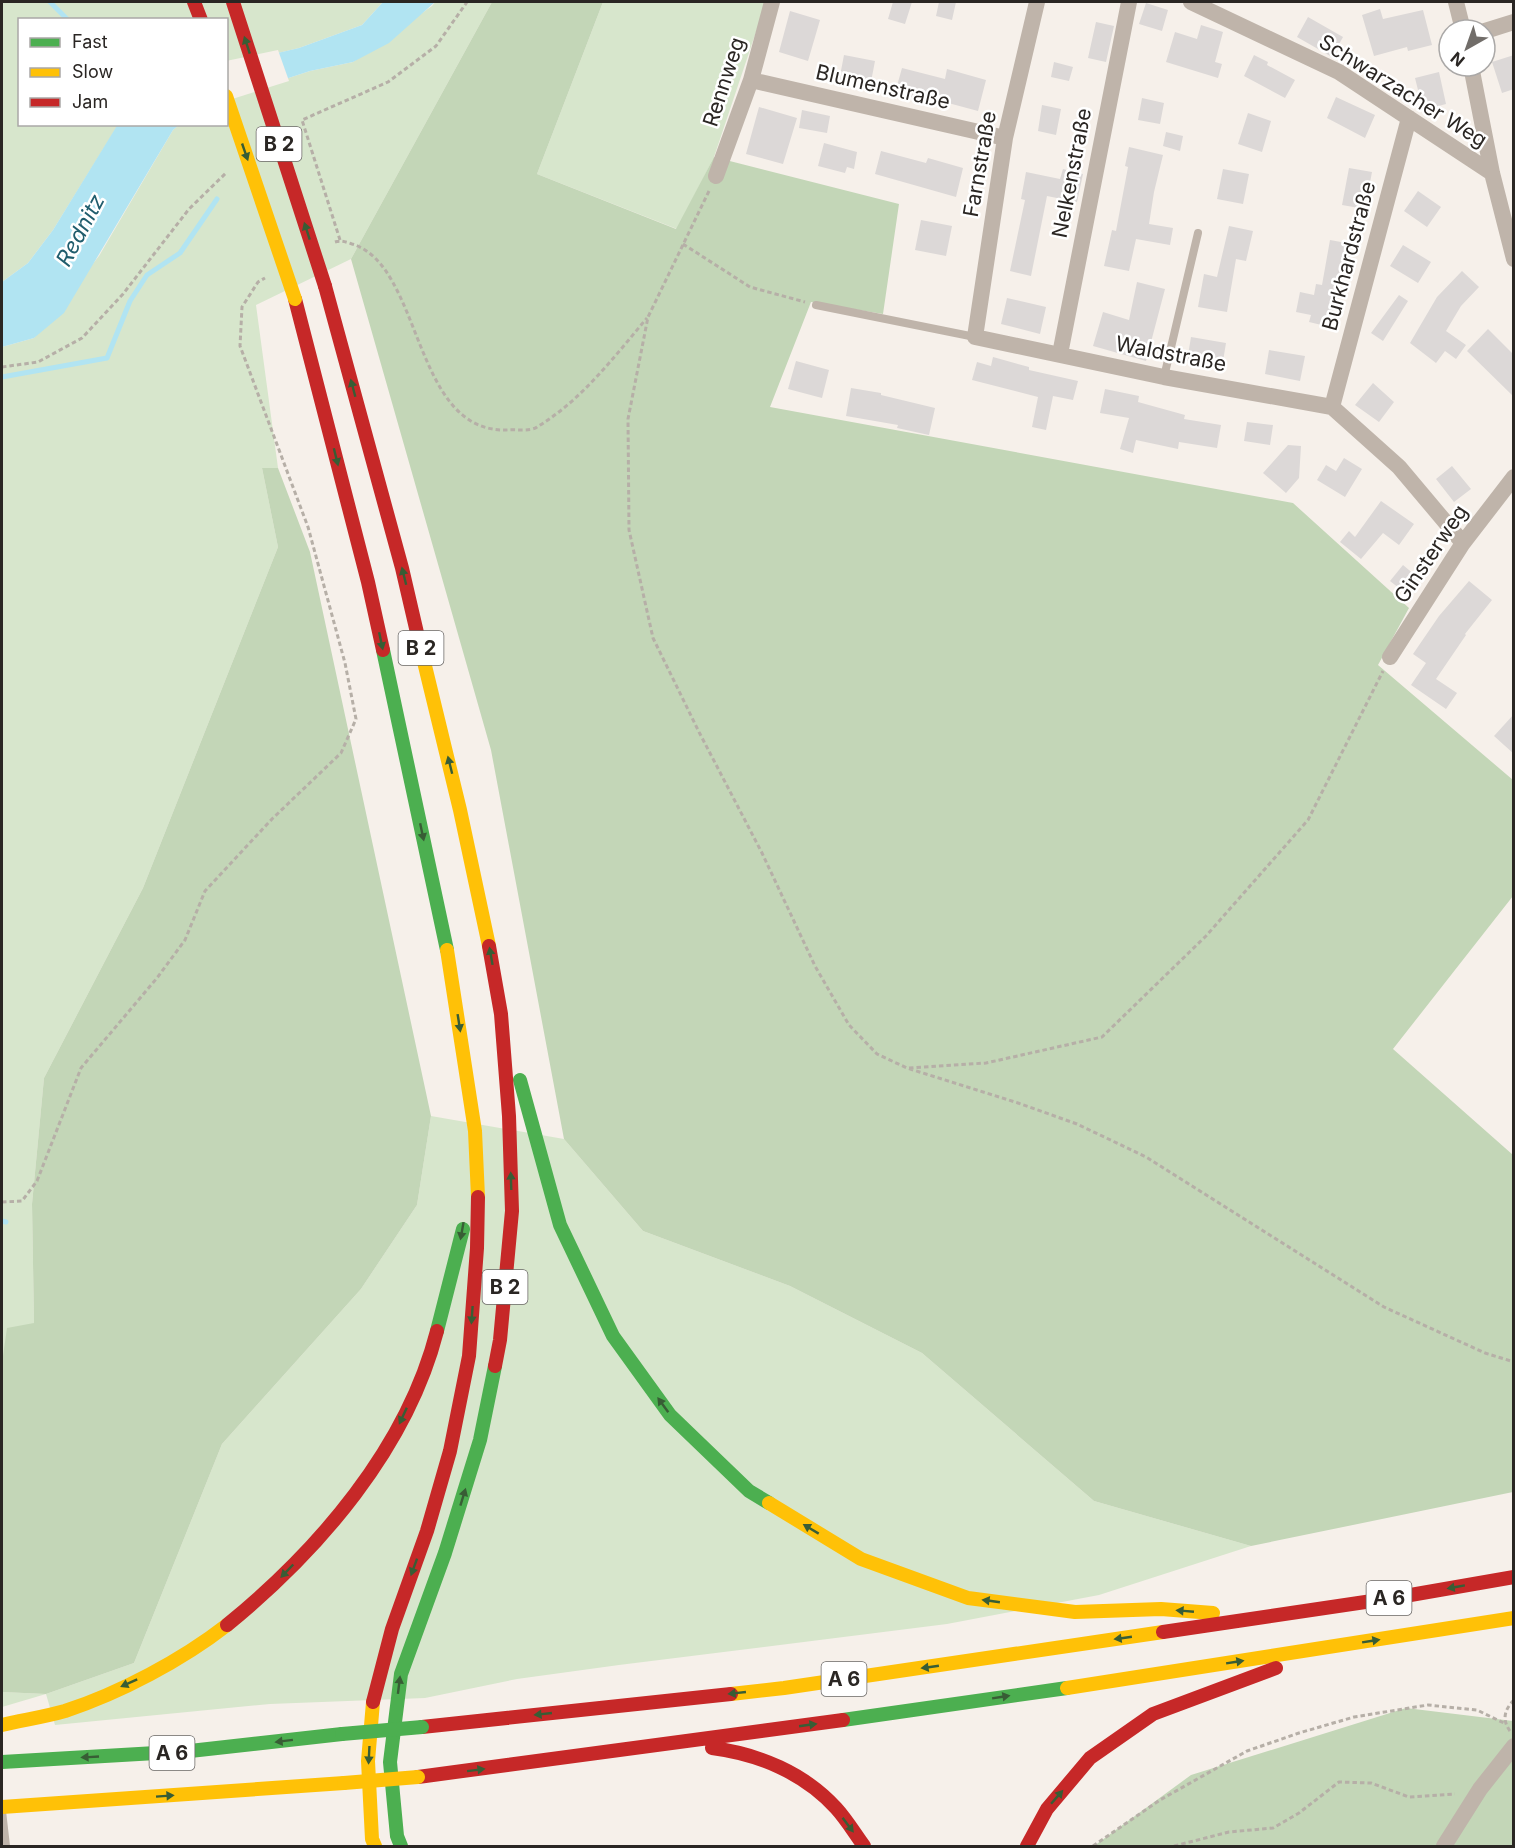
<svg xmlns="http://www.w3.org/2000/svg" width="1515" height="1848" viewBox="0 0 1515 1848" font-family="Inter,sans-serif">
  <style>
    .green { fill: #d7e6cc }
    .forest { fill: #c3d6b7 }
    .water { fill: #b1e4f2 }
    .pier { fill: #f6f0ea }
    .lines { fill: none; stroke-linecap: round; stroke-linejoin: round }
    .stream { stroke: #b1e4f2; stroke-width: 5 }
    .building { fill: #dcd8d7 }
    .path { stroke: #b6afa7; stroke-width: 3; stroke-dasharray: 4.5 3; stroke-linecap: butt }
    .lane { stroke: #bfb4aa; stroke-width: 8 }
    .street { stroke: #bfb4aa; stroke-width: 16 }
    .fast { stroke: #4caf50; stroke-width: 14 }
    .slow { stroke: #ffc107; stroke-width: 14 }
    .jam { stroke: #c62828; stroke-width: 14 }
    .fast-bridge { stroke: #4caf50; stroke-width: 14 }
    .slow-bridge { stroke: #ffc107; stroke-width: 14 }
    .jam-bridge { stroke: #c62828; stroke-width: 14 }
    .oneway { fill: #385d35 }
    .labels { text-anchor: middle; stroke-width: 5; stroke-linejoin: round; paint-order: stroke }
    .shield { fill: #fff; stroke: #6a6765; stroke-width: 1.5 }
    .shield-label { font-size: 20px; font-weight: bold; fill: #2a2623 }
    .street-label { font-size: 21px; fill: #2a2623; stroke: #fff }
    .water-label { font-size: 22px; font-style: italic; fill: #205d6d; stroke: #fff }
  </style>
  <rect width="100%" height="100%" fill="#f6f0ea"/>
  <path class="green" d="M 2,2 L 383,2 L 362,25 L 299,48 L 227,65 L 226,20 L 20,20 L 20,124 L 118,125 L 53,230 L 28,263 L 2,282 Z
    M 435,2 L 492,2 L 351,259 L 256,305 L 278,468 L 262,468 L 278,547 L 143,888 L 44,1078 L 32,1204 L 34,1323 L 2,1363 L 2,347 L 34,338 L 99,256 L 173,130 L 179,125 L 226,124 L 227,98 L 310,71 L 353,62 L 432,6 Z
    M 603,2 L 766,2 L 714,157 L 677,229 L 537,174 Z
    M 431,1116 L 564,1139 L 643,1231 L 790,1286 L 922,1353 L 1094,1501 L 1251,1546 L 1099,1595 L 947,1624 L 619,1665 L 517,1679 L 425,1698 L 270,1704 L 55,1725 L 46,1694 L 2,1707 L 2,1692 L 46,1694 L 134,1663 L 222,1444 L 361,1289 L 417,1205 Z"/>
  <path class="forest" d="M 492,2 L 603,2 L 537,174 L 676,229 L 714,157 L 899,204 L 883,314 L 811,302 L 770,407 L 1293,503 L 1409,608 L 1378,665 L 1513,780 L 1513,896 L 1393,1049 L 1513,1155 L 1513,1492 L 1251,1546 L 1094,1501 L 922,1353 L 790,1286 L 643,1231 L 564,1139 L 491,750 L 351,259 Z
    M 262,468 L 278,468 L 310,552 L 431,1116 L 417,1205 L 361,1289 L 222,1444 L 134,1663 L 46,1694 L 2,1692 L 2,1363 L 7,1328 L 34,1323 L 32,1204 L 44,1078 L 143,888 L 278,547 Z
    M 1406,1708 L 1513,1721 L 1513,1846 L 1094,1846 L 1191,1775 Z"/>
  <path class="water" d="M 383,2 L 435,2 L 389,43 L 353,62 L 310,71 L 227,98 L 226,65 L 299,48 L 362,25 Z
    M 118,124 L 179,125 L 173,130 L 64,313 L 34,338 L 2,347 L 2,282 L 28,263 L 53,230 Z"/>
  <path class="pier" d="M 278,50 L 289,81 L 226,101 L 226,61 Z"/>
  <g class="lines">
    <path class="stream" d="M 50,2 L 68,20
      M 2,377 L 107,358 L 130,301 L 147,275 L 180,253 L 217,199
      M 2,1221 L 6,1222"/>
  </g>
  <path class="building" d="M 893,2 L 912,2 L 905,24 L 888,19 Z
    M 939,2 L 956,2 L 952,20 L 936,16 Z
    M 1146,3 L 1168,10 L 1162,31 L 1139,24 Z
    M 1380,9 L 1383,19 L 1423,10 L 1432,45 L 1408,51 L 1407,47 L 1374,56 L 1362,15 Z
    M 790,11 L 820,20 L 808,61 L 779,52 Z
    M 1308,17 L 1343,37 L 1332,57 L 1297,37 Z
    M 1096,22 L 1114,26 L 1106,62 L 1088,58 Z
    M 1201,25 L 1223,32 L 1215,62 L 1222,64 L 1218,78 L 1166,62 L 1175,32 L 1197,39 Z
    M 844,55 L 875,61 L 870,87 L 839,81 Z
    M 1254,55 L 1268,62 L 1267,65 L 1295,80 L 1285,98 L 1244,76 Z
    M 1514,55 L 1514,89 L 1502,93 L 1492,62 Z
    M 1054,62 L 1073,67 L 1069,81 L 1051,77 Z
    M 902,68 L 945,79 L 947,69 L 986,80 L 978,111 L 926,97 L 925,101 L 895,93 Z
    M 1439,72 L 1446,104 L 1423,110 L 1415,78 Z
    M 1336,97 L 1375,115 L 1365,138 L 1327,118 Z
    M 1142,98 L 1164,103 L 1160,124 L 1138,120 Z
    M 1042,105 L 1061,109 L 1056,135 L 1038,131 Z
    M 759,107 L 797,118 L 783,164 L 746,154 Z
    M 802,110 L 830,116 L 827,133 L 799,128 Z
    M 1248,113 L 1271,121 L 1262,152 L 1238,144 Z
    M 1166,132 L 1183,136 L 1180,151 L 1163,146 Z
    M 824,143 L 857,152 L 854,169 L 847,167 L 845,173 L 818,166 Z
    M 1129,147 L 1163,155 L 1154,192 L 1149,224 L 1173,228 L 1170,245 L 1136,239 L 1129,271 L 1104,266 L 1112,230 L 1116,231 L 1128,167 L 1125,166 Z
    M 881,151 L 926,163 L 928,158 L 963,168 L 956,197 L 875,174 Z
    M 1349,168 L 1372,172 L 1365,209 L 1342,205 Z
    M 1063,169 L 1083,174 L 1077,202 L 1047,196 L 1031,276 L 1010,271 L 1025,200 L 1021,199 L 1026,172 L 1060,179 Z
    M 1223,169 L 1249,174 L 1243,204 L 1217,199 Z
    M 1418,191 L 1441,207 L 1427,227 L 1404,211 Z
    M 921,220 L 952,226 L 946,256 L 915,250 Z
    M 1229,226 L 1253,231 L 1246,261 L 1236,259 L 1227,312 L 1198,307 L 1204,274 L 1217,277 Z
    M 1330,240 L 1352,244 L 1348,267 L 1342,266 L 1330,327 L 1309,322 L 1311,315 L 1296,312 L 1300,292 L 1314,295 L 1316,284 L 1322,285 Z
    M 1403,245 L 1431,262 L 1418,283 L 1390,266 Z
    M 1462,271 L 1479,287 L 1461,306 L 1446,331 L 1466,345 L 1456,359 L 1445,351 L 1436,363 L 1410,343 L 1437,297 Z
    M 1137,282 L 1165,289 L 1146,361 L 1093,346 L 1103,312 L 1129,320 Z
    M 1399,295 L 1408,301 L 1383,341 L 1371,333 Z
    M 1007,298 L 1046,307 L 1040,334 L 1001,324 Z
    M 1488,329 L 1514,355 L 1514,397 L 1467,351 Z
    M 1191,337 L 1226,343 L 1222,367 L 1187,361 Z
    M 1269,350 L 1305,356 L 1300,381 L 1265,374 Z
    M 993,357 L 1029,367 L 1029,370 L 1078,381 L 1073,400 L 1053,396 L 1046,430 L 1032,427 L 1038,397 L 972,380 L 977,362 L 991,366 Z
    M 796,361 L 829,370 L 822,398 L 788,389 Z
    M 1373,383 L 1394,402 L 1379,422 L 1355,405 Z
    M 851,388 L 881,393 L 881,395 L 935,408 L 929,435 L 897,428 L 898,425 L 846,416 Z
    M 1105,389 L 1139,396 L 1138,402 L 1185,415 L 1184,419 L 1221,425 L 1217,448 L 1179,442 L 1178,449 L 1136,440 L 1133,453 L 1120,449 L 1129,418 L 1100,413 Z
    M 1247,422 L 1273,425 L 1270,445 L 1244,441 Z
    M 1288,445 L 1301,446 L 1299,478 L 1286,493 L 1263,473 Z
    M 1344,458 L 1362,469 L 1345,497 L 1317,480 L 1326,465 L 1336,471 Z
    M 1452,466 L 1471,489 L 1454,502 L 1436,479 Z
    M 1381,501 L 1414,524 L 1399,545 L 1383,533 L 1361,559 L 1340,542 L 1349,531 L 1355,537 Z
    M 1403,565 L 1421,580 L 1409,596 L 1390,581 Z
    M 1469,581 L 1492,600 L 1465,634 L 1466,635 L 1436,679 L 1457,693 L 1446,709 L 1411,685 L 1426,663 L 1413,654 L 1439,616 Z
    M 1514,714 L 1514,754 L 1494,736 Z"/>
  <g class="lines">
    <path class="path" d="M 709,191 L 648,317 L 628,419 L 629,530 L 653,638 L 699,732 L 762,853 L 815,966 L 849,1025 L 877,1054 L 907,1068 L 1018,1103 L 1077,1124 L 1146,1157 L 1384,1307 L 1485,1353 L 1514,1362
      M 340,240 L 302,120 L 388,82 L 436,46 L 467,2
      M 335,242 C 341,240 346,242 352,244 C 423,265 412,432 506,430 C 515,429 530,432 537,427 C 582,400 614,357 647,318
      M 683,244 L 750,287 L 805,302
      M 2,367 L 38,362 L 82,338 L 123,294 L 189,209 L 227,172
      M 909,1068 L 986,1063 L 1102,1037 L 1206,936 L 1308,820 L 1383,671
      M 2,1202 L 22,1201 L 37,1181 L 81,1068 L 157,978 L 185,940 L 205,891 L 272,819 L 341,753 L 356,719 L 345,663 L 308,527 L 240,346 L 242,307 L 258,282 L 265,278
      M 1510,1731 C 1502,1720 1504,1710 1514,1700
      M 1093,1846 L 1160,1800 L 1247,1751 L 1299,1733 L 1354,1717 L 1428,1705 L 1477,1710 L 1506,1724
      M 1174,1846 L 1229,1832 L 1273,1828 L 1299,1813 L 1339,1782 L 1371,1783 L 1409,1797 L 1455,1794"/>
    <path class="lane" d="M 816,305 L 975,337
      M 1164,377 L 1198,233
      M 2,1811 L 6,1846"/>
    <path class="street" d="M 1037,2 L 1005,138 L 975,337 L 1164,377 L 1332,407 L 1399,467 L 1463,543
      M 1191,2 L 1339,72 L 1492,173
      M 1456,2 L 1463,30
      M 1485,31 L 1514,22
      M 1471,66 L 1492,173 L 1514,259
      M 751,80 L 1005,138
      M 716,176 L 751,80 L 772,2
      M 1060,354 L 1129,2
      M 1332,407 L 1409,118
      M 1390,657 L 1463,543 L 1514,477
      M 1444,1846 L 1480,1789 L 1514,1746"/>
    <path class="fast" d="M 383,650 L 447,950
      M 520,1080 L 560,1225 L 613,1336 L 670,1415 L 749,1491 L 769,1503
      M 437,1331 L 463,1229
      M 843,1720 L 1067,1688
      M 2,1762 L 190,1751 L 342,1734
      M 401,1846 L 397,1836 L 390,1762 L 401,1674 L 445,1553 L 480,1440 L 495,1366"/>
    <path class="slow" d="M 418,637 L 460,810 L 489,946
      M 447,950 L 475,1131 L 478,1197
      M 769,1503 L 861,1559 L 968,1598 L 1075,1612 L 1161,1609 L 1213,1613
      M 1067,1688 L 1514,1618
      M 731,1694 L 784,1688 L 1163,1632
      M 373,1702 L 368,1761 L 372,1839 L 375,1846
      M 2,1725 C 23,1720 44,1717 65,1711 C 120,1693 182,1660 227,1625
      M 2,1807 L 344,1783"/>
    <path class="jam" d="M 194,2 L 201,20
      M 325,286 L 402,568 L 418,637
      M 295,299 L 368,582 L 383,650
      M 489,946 L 501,1014 L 509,1116 L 512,1211 L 500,1340 L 495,1366
      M 227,1625 C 319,1550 407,1448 437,1331
      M 1163,1632 L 1399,1597 L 1514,1577
      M 373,1702 L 392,1629 L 427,1531 L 450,1451 L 469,1356 L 477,1248 L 478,1197
      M 422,1727 L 731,1694
      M 712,1748 C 759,1754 804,1773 836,1808 C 847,1820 855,1834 864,1846
      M 418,1777 L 843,1720
      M 1027,1846 L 1047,1809 L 1090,1758 L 1153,1714 L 1276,1668"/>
    <path class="fast-bridge" d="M 342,1734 L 422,1727"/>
    <path class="slow-bridge" d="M 226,96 L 295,299
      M 344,1783 L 418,1777"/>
    <path class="jam-bridge" d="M 233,2 L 325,286"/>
  </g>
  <defs><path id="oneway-solid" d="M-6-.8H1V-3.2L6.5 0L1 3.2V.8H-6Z" transform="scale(1.5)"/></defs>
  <g class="oneway">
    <use href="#oneway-solid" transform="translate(247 45) rotate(-108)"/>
    <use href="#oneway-solid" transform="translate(245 152) rotate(71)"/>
    <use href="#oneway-solid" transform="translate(307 231) rotate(-108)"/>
    <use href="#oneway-solid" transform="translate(353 388) rotate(-105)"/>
    <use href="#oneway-solid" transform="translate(336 457) rotate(76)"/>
    <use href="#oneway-solid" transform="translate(404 576) rotate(-104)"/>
    <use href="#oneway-solid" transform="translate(381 641) rotate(78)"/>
    <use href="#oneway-solid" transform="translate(450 765) rotate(-104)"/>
    <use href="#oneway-solid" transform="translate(422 832) rotate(78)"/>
    <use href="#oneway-solid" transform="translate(491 956) rotate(-100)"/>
    <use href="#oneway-solid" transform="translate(459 1023) rotate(81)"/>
    <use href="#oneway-solid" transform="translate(511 1181) rotate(-92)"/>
    <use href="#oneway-solid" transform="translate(462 1231) rotate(100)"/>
    <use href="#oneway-solid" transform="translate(472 1315) rotate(94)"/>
    <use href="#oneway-solid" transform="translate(663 1405) rotate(-126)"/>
    <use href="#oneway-solid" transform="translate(403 1416) rotate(115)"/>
    <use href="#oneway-solid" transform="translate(463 1497) rotate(-73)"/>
    <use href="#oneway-solid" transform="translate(811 1529) rotate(-149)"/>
    <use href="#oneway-solid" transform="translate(414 1567) rotate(110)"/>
    <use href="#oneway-solid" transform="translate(287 1571) rotate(134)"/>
    <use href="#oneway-solid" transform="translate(1456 1587) rotate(170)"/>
    <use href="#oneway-solid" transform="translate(991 1601) rotate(-172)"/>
    <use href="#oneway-solid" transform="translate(1185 1611) rotate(-175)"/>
    <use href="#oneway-solid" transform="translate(1123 1638) rotate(172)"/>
    <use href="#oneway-solid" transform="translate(1371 1641) rotate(-9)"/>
    <use href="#oneway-solid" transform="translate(1235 1662) rotate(-9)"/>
    <use href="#oneway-solid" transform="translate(930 1667) rotate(172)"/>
    <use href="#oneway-solid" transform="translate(129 1683) rotate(156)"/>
    <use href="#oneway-solid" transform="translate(399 1685) rotate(-83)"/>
    <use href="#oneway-solid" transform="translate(737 1693) rotate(174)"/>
    <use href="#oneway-solid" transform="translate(1001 1697) rotate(-9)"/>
    <use href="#oneway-solid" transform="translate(543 1714) rotate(174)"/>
    <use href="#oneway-solid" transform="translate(808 1725) rotate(-8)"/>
    <use href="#oneway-solid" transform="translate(284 1741) rotate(173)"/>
    <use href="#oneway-solid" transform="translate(369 1755) rotate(93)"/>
    <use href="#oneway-solid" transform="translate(90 1757) rotate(177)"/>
    <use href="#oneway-solid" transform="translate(476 1770) rotate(-7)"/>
    <use href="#oneway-solid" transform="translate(165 1796) rotate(-4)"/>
    <use href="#oneway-solid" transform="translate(1057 1797) rotate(-49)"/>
    <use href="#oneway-solid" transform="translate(848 1825) rotate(53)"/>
  </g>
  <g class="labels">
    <g class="shield">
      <rect x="256.5" y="127" width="45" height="34" rx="4.5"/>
      <rect x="398.5" y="631" width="45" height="34" rx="4.5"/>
      <rect x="482.5" y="1270" width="45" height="34" rx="4.5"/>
      <rect x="1366.5" y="1581" width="45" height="34" rx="4.5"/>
      <rect x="821.5" y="1662" width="45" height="34" rx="4.5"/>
      <rect x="149.5" y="1736" width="45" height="34" rx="4.5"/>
    </g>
    <g class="shield-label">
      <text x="279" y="151">B 2</text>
      <text x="421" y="655">B 2</text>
      <text x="505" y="1294">B 2</text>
      <text x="1389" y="1605">A 6</text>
      <text x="844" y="1686">A 6</text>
      <text x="172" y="1760">A 6</text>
    </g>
    <g class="street-label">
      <text transform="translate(724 82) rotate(-72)" y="7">Rennweg</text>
      <text transform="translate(883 87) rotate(13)" y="7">Blumenstraße</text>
      <text transform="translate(1403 91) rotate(32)" y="7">Schwarzacher Weg</text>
      <text transform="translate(980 164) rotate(-80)" y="7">Farnstraße</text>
      <text transform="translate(1072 173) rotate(-79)" y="7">Nelkenstraße</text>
      <text transform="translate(1349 256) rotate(-75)" y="7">Burkhardstraße</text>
      <text transform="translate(1171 354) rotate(11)" y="7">Waldstraße</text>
      <text transform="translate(1431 554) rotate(-56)" y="7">Ginsterweg</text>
    </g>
    <g class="water-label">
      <text transform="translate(80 230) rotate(-62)" y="8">Rednitz</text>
    </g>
  </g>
  <rect width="1515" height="1848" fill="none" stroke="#2a2623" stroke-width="6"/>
  <rect x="18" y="18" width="210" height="108" fill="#ffffff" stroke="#aaa8a7" stroke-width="1.5"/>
  <rect x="30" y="38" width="30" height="9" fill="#4caf50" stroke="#aaa8a7" stroke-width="1.5"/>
  <text x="72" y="48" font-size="18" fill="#2a2623">Fast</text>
  <rect x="30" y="68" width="30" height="9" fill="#ffc107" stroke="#aaa8a7" stroke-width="1.5"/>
  <text x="72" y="78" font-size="18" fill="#2a2623">Slow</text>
  <rect x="30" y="98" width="30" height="9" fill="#c62828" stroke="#aaa8a7" stroke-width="1.5"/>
  <text x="72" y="108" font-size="18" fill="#2a2623">Jam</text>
  <g transform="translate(1467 48) rotate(220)"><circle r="28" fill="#ffffff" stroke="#aaa8a7" stroke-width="1.5"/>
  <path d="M0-4.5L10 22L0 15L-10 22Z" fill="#716d69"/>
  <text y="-9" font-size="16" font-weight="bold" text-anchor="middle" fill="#2a2623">N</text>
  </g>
</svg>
